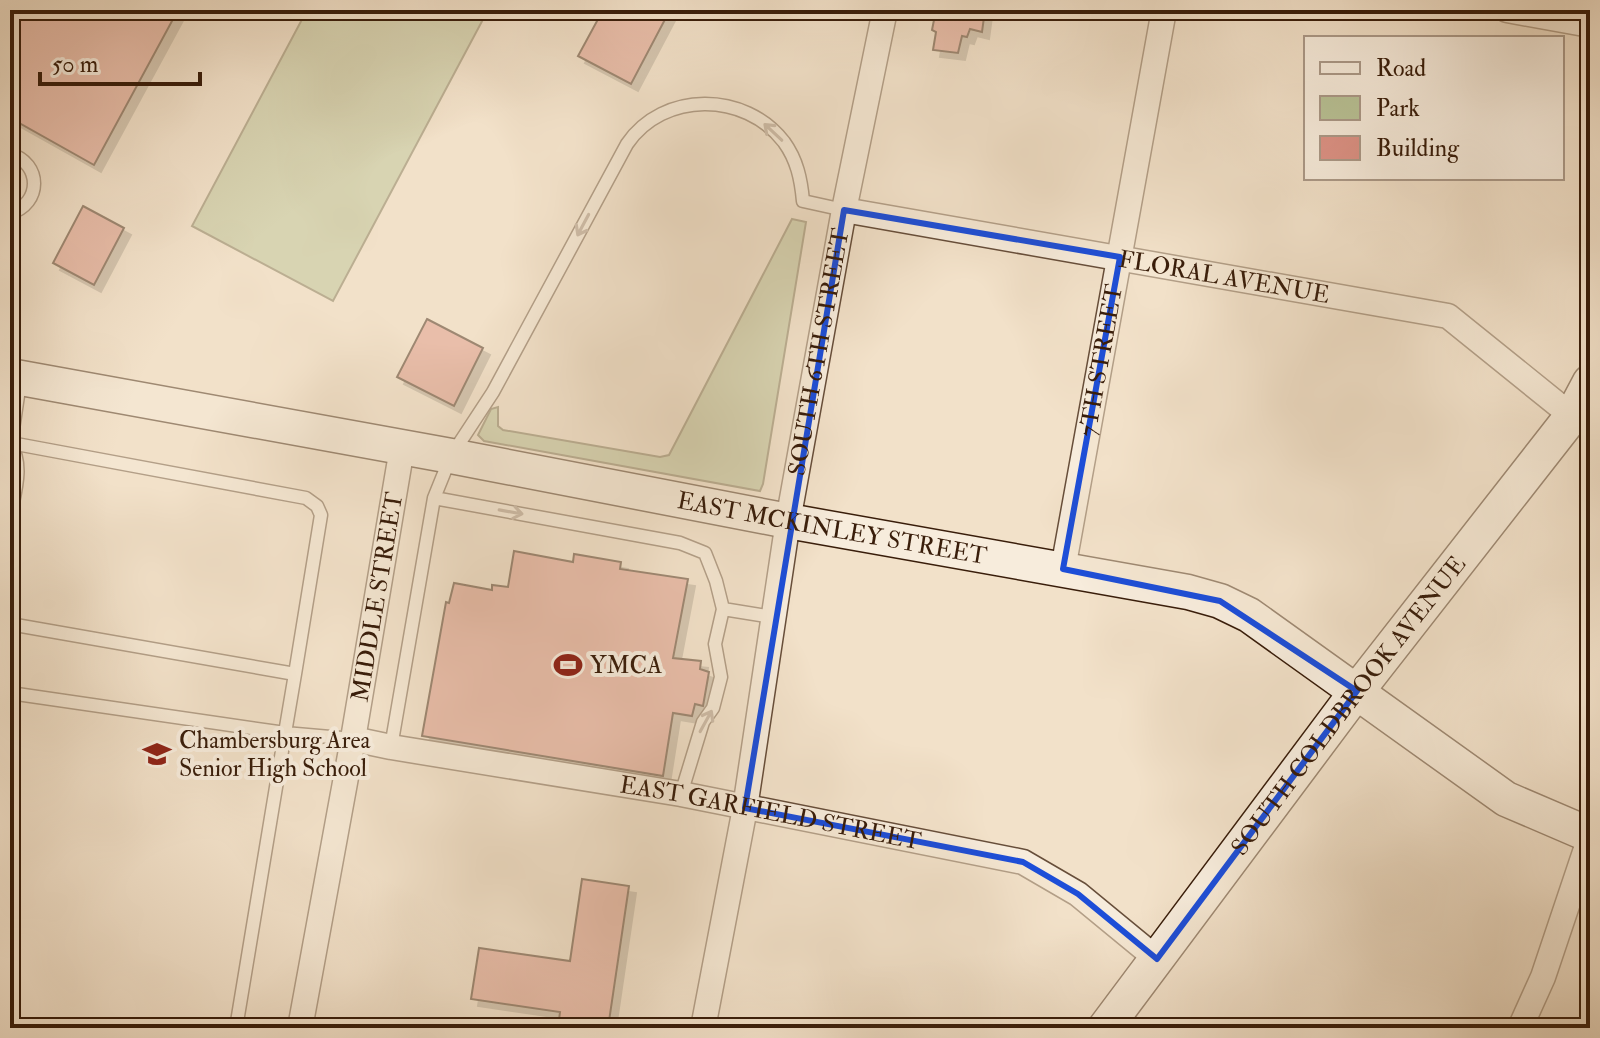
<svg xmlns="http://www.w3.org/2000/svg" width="1600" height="1038" viewBox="0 0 1600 1038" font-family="'IM FELL Double Pica',serif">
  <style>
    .green { fill: #b9c397; stroke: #797050; stroke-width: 2 }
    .building { fill: #dd9286; stroke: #391d0a; stroke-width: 2; filter: url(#shadow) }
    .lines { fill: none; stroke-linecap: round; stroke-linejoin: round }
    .lane-casing { stroke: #674e3a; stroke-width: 15 }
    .street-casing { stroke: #674e3a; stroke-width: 27 }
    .secondary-casing { stroke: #391d0a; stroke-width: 37 }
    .lane { stroke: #f7ecdc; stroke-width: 12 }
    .street { stroke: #f7ecdc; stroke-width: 24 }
    .secondary { stroke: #f7ecdc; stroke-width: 34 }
    .oneway { stroke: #a28f7e }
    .marked { fill: none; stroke: #1d4ed8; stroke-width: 6; stroke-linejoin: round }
    .labels { text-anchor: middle; stroke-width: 8; stroke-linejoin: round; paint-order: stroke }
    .street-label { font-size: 24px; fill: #391d0a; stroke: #f7ecdc }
    .poi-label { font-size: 24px; fill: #391d0a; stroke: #f7ecdc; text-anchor: start }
  </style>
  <defs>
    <filter id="shadow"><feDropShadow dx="7" dy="7" stdDeviation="0" flood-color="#0004"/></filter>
  </defs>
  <rect width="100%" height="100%" fill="#f2e1c9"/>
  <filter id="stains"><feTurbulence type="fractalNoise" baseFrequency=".0025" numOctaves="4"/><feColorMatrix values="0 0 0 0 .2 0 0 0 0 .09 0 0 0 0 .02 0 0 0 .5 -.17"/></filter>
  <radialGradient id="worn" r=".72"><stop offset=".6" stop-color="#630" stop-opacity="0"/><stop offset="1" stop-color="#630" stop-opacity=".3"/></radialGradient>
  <path class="green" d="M 307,10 L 488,10 L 333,301 L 192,226 Z
    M 792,219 L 806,222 L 763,484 L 760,491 L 484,441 L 478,435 L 491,409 L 498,407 L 498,426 L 503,430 L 660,457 L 669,455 Z"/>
  <path class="building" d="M 18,10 L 178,10 L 94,165 L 14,120 L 18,111 L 10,106 L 10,26 Z
    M 603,10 L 670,10 L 631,84 L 578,56 Z
    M 936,10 L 985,10 L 982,32 L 970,29 L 967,37 L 962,36 L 958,53 L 933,50 L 936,32 L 932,30 Z
    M 83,206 L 124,228 L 94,285 L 53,263 Z
    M 427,319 L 483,348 L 454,406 L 397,377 Z
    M 514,551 L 573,562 L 574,554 L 621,562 L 620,569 L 688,579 L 673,658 L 701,661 L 700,669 L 709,672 L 703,706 L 695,704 L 692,716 L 673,713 L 663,776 L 422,736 L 446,602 L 449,603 L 454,583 L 492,590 L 492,585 L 508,587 Z
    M 582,879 L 629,886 L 608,1028 L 558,1028 L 560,1012 L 471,999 L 479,948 L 570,961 Z"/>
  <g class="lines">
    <defs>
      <path id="lane" d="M 10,154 C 42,163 42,204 10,213
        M 20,382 L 11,443 L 306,498 L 317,506 L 321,515 L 295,674
        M 10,443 C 24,465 15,491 10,517
        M 434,498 L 680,543 L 705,553 L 716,581 L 723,609 L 773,617
        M 10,624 L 295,674 L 285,733 L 10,693
        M 391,747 L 434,498 L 451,456 L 493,392 L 627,144 C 663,91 745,91 784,142 C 797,160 801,179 803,201 L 844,210
        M 681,794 L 703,722 L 713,708 L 721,677 L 715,644 L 723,609
        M 236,1028 L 285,733 L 353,739"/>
      <g id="street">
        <path d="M 1507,10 L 1590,25"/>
        <path id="s1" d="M 844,210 L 1448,316 L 1572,416"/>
        <path id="s2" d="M 1063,569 L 1164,10"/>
        <path id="s3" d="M 353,739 L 391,747 L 681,794 L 1023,862 L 1078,894 L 1157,959"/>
        <path id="s4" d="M 300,1028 L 353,739 L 402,448"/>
        <path id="s5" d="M 703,1028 L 745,808 L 788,521 L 844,210 L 885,10"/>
        <path d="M 1520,1028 L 1543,977 L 1590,837"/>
      </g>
      <g id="secondary">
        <path id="s6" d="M 10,376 L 451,456 L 788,521 L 1188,592 L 1220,601 L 1249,615 L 1506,799 L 1590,835"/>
        <path id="s7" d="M 1105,1028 L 1357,691 L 1572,416 L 1590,382"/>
      </g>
    </defs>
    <use href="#lane" class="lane-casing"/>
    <use href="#street" class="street-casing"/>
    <use href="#secondary" class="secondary-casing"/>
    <use href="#lane" class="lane"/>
    <use href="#street" class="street"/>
    <use href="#secondary" class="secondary"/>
  </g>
  <defs><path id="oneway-shaft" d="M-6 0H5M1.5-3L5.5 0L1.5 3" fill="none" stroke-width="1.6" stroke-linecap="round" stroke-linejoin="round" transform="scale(2)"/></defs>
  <g class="oneway">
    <use href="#oneway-shaft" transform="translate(773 132) rotate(-137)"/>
    <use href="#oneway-shaft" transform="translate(583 225) rotate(118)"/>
    <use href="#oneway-shaft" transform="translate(511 512) rotate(10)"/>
    <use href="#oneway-shaft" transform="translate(706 721) rotate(-61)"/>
  </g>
  <path d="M0 0H1600V1038H0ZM 844,210 L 1120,257 L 1063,569 L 1220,601 L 1357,691 L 1157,959 L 1078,894 L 1023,862 L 745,808 Z" fill="#f2e1c9" fill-opacity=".55" fill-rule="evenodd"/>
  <path class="marked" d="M 844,210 L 1120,257 L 1063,569 L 1220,601 L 1357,691 L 1157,959 L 1078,894 L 1023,862 L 745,808 Z"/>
  <defs>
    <symbol id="stadium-bare" viewBox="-9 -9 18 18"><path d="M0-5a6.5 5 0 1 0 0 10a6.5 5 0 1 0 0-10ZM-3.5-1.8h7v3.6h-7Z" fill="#8f2418" stroke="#f7ecdc" stroke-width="2.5" paint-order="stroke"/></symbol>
    <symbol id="school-bare" viewBox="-9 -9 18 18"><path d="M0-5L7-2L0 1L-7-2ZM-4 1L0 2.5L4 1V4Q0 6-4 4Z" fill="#8f2418" stroke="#f7ecdc" stroke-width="2.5" paint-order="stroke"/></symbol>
  </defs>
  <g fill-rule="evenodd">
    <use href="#stadium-bare" x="548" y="645" width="40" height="40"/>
    <use href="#school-bare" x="137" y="734" width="40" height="40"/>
  </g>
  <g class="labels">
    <g class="street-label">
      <text dy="8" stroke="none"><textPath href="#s1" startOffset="386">FLORAL AVENUE</textPath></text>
      <text dy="8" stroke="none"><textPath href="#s5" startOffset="686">SOUTH 6TH STREET</textPath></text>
      <text dy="8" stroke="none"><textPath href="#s2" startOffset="212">7TH STREET</textPath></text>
      <text dy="8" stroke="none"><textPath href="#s6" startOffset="836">EAST MCKINLEY STREET</textPath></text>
      <text dy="8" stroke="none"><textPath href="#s4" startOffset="438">MIDDLE STREET</textPath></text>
      <text dy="8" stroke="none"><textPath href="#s7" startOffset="404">SOUTH COLDBROOK AVENUE</textPath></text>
      <text dy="8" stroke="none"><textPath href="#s3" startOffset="424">EAST GARFIELD STREET</textPath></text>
    </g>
    <g class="poi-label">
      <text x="590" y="673">YMCA</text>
      <text x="179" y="748">Chambersburg Area<tspan x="179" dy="28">Senior High School</tspan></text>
    </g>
  </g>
  <rect width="1600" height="1038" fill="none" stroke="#f2e1c9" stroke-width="40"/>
  <rect x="12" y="12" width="1576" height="1014" fill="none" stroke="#391d0a" stroke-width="4"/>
  <rect x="20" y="20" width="1560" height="998" fill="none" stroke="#391d0a" stroke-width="2"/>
  <rect x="1304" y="36" width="260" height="144" fill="#f7ecdc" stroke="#ab9988" stroke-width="2"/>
  <rect x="1320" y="62" width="40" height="12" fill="#f7ecdc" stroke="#ab9988" stroke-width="2"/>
  <text x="1376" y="76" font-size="24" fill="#391d0a">Road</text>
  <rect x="1320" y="96" width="40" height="24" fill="#b9c397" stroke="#ab9988" stroke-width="2"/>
  <text x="1376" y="116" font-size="24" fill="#391d0a">Park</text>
  <rect x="1320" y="136" width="40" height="24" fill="#dd9286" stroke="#ab9988" stroke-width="2"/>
  <text x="1376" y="156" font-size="24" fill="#391d0a">Building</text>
  <path d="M40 72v12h160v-12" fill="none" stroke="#391d0a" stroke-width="4"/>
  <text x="52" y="72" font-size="24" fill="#391d0a" stroke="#f7ecdc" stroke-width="6" paint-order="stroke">50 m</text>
  <rect width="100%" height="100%" filter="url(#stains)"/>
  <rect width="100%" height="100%" fill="url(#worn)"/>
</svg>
